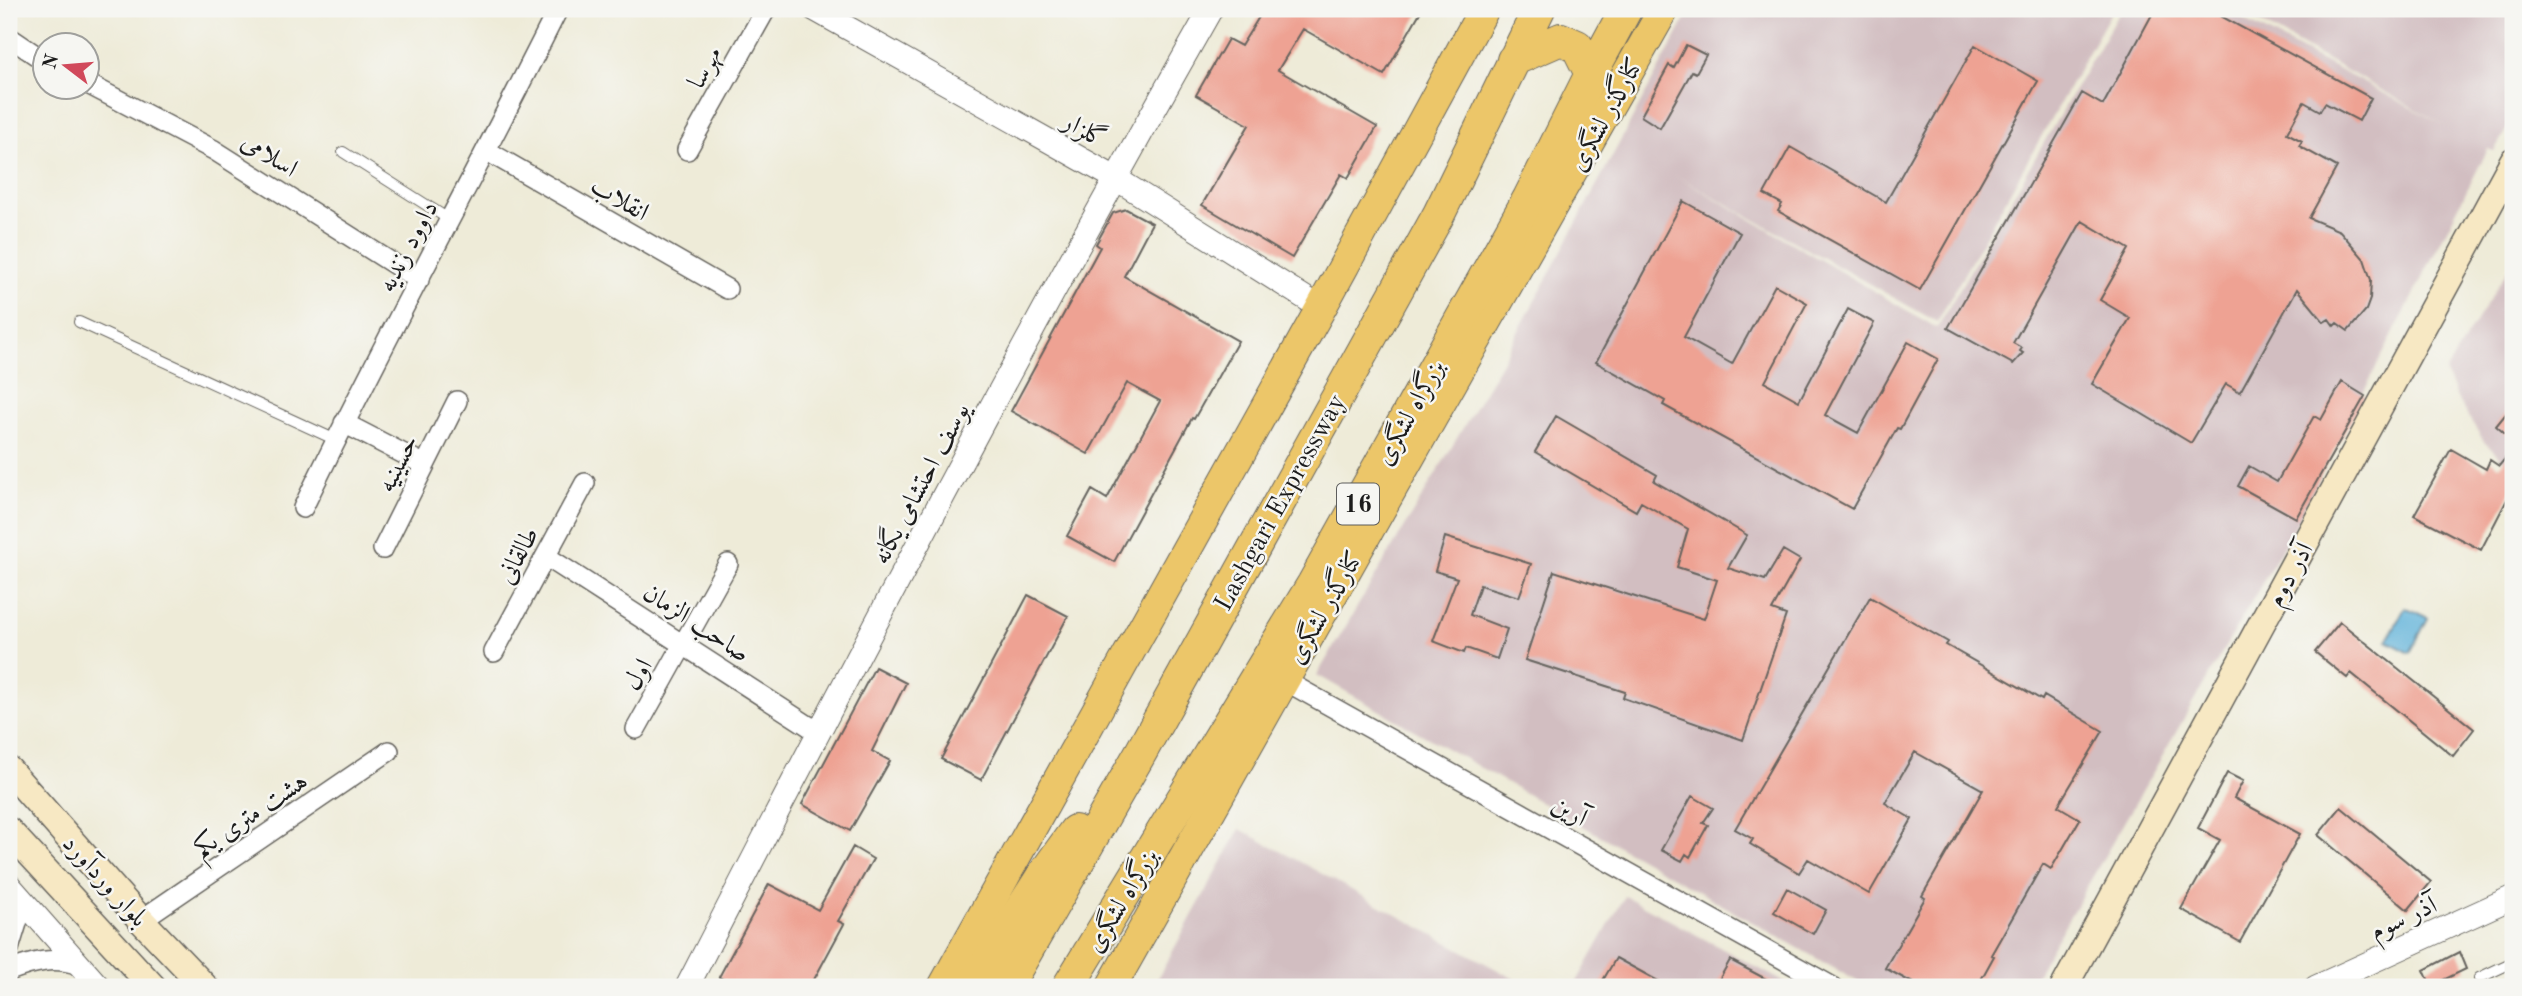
<svg xmlns="http://www.w3.org/2000/svg" width="2522" height="996" viewBox="0 0 2522 996" font-family="'Old Standard TT',Amiri,serif">
  <style>
    .industrial { fill: #d2bec1 }
    .water { fill: #5db1d9; stroke: #3c667a; stroke-width: 2 }
    .building { fill: #eea293 }
    .lines { fill: none; stroke-linecap: round; stroke-linejoin: round }
    .service-casing { stroke: #66645e; stroke-width: 12 }
    .minor-casing { stroke: #66645e; stroke-width: 22 }
    .tertiary-casing { stroke: #66645e; stroke-width: 25 }
    .secondary-casing { stroke: #66645e; stroke-width: 29 }
    .primary-casing { stroke: #66645e; stroke-width: 32 }
    .trunk-casing { stroke: #66645e; stroke-width: 34 }
    .service { stroke: #fff; stroke-width: 10 }
    .minor { stroke: #fff; stroke-width: 19 }
    .tertiary { stroke: #fff; stroke-width: 23 }
    .secondary { stroke: #f7e8c3; stroke-width: 26 }
    .primary { stroke: #ecc669; stroke-width: 30 }
    .trunk { stroke: #ecc669; stroke-width: 32 }
    .labels { text-anchor: middle; stroke-width: 5; stroke-linejoin: round; paint-order: stroke }
    .shield { fill: #f6f6f2; stroke: #5d5d5c; stroke-width: 2 }
    .shield-label { font-size: 24px; font-weight: bold; fill: #1c1c1c }
    .street-label { font-size: 26px; fill: #1c1c1c; stroke: #f6f6f2 }
  </style>
  <rect width="100%" height="100%" fill="#f6f6f2"/>
  <filter id="ink" filterUnits="userSpaceOnUse"><feTurbulence type="fractalNoise" baseFrequency=".0143" numOctaves="2"/><feDisplacementMap in="SourceGraphic" scale="14" xChannelSelector="R" yChannelSelector="G"/><feConvolveMatrix kernelMatrix="1 2 1 2 8 2 1 2 1" color-interpolation-filters="sRGB"/></filter>
  <filter id="wash" filterUnits="userSpaceOnUse"><feTurbulence type="fractalNoise" baseFrequency=".00686" numOctaves="4" result="noise"/><feDisplacementMap in="SourceGraphic" scale="28" xChannelSelector="R" yChannelSelector="G"/><feGaussianBlur stdDeviation="1.57" result="paint"/><feColorMatrix in="noise" values="0 0 0 0 0 0 0 0 0 0 0 0 0 0 0 0 0 1.4 0 .05"/><feComposite in="paint" operator="in"/></filter>
  <g filter="url(#wash)">
    <rect width="100%" height="100%" fill="#eeebd8"/>
    <path class="industrial" d="M 1691,9 L 2113,9 L 1937,322 L 1672,173 L 1937,328 L 2121,9 L 2223,9 L 2446,126 L 2236,9 L 2513,9 L 2513,118 L 2494,151 L 2488,149 L 2294,528 L 2029,987 L 1867,987 L 1317,675 L 1502,362 Z
      M 2513,261 L 2513,469 L 2485,443 L 2458,400 L 2445,372 Z
      M 1240,829 L 1529,987 L 1153,987 Z
      M 1625,896 L 1793,987 L 1574,987 Z"/>
    <path class="water" d="M 2405,607 L 2428,618 L 2410,653 L 2387,641 Z"/>
    <g id="blocks">
      <path class="building" d="M 1264,9 L 1422,9 L 1384,75 L 1303,29 L 1278,70 L 1377,127 L 1348,178 L 1341,174 L 1292,258 L 1202,205 L 1249,125 L 1196,95 L 1228,39 L 1241,46 Z
        M 2155,9 L 2208,9 L 2371,98 L 2359,121 L 2325,103 L 2320,111 L 2304,102 L 2287,133 L 2302,141 L 2299,146 L 2337,167 L 2309,218 L 2340,231 L 2364,259 L 2371,280 L 2370,299 L 2366,310 L 2348,331 L 2337,323 L 2334,326 L 2329,319 L 2324,322 L 2297,289 L 2240,392 L 2226,384 L 2191,443 L 2092,384 L 2130,318 L 2100,300 L 2129,249 L 2082,221 L 2013,343 L 2022,348 L 2020,351 L 2023,353 L 2013,364 L 1948,328 L 2082,93 L 2103,105 Z
        M 1686,45 L 1706,55 L 1696,73 L 1692,71 L 1660,128 L 1641,116 L 1669,65 L 1674,68 Z
        M 1975,45 L 2038,81 L 1920,290 L 1778,211 L 1782,204 L 1764,194 L 1790,147 L 1886,202 Z
        M 1683,201 L 1740,233 L 1684,337 L 1732,364 L 1775,285 L 1807,303 L 1765,382 L 1799,401 L 1848,309 L 1874,323 L 1825,415 L 1858,433 L 1908,342 L 1938,359 L 1900,429 L 1897,428 L 1852,509 L 1663,405 L 1665,401 L 1596,362 Z
        M 1126,209 L 1152,223 L 1124,276 L 1238,341 L 1194,419 L 1192,418 L 1114,562 L 1067,536 L 1092,490 L 1107,499 L 1160,401 L 1127,383 L 1088,454 L 1011,411 L 1100,247 L 1096,244 L 1113,213 Z
        M 2342,382 L 2365,396 L 2296,518 L 2238,486 L 2249,466 L 2277,482 L 2314,416 L 2321,420 Z
        M 2513,405 L 2513,441 L 2496,426 Z
        M 1556,416 L 1657,475 L 1654,481 L 1747,535 L 1728,568 L 1765,580 L 1783,550 L 1800,560 L 1772,610 L 1786,615 L 1743,740 L 1623,698 L 1625,692 L 1525,660 L 1554,571 L 1704,619 L 1717,580 L 1677,567 L 1688,529 L 1641,502 L 1636,511 L 1535,452 Z
        M 2451,449 L 2486,469 L 2490,460 L 2499,466 L 2513,449 L 2513,488 L 2481,550 L 2414,515 Z
        M 1445,537 L 1531,564 L 1519,597 L 1480,585 L 1470,615 L 1507,629 L 1497,659 L 1466,648 L 1464,653 L 1433,641 L 1457,578 L 1435,571 Z
        M 1028,595 L 1068,616 L 981,780 L 941,759 Z
        M 1870,597 L 1948,642 L 1946,645 L 2042,700 L 2044,696 L 2103,731 L 2058,806 L 2080,819 L 2051,869 L 2043,864 L 1991,955 L 1994,956 L 1977,987 L 1920,987 L 1885,968 L 1925,898 L 1922,896 L 1983,790 L 1915,752 L 1885,803 L 1912,819 L 1869,894 L 1808,859 L 1799,873 L 1750,844 L 1753,839 L 1735,829 Z
        M 2340,622 L 2474,729 L 2453,756 L 2351,673 L 2347,678 L 2315,652 Z
        M 875,667 L 906,683 L 872,751 L 890,761 L 850,831 L 802,804 Z
        M 2227,773 L 2243,781 L 2234,798 L 2300,834 L 2240,942 L 2181,909 L 2220,840 L 2198,828 Z
        M 1692,796 L 1713,808 L 1703,823 L 1708,825 L 1690,857 L 1686,854 L 1682,861 L 1661,850 Z
        M 2341,807 L 2431,882 L 2408,910 L 2318,835 Z
        M 853,847 L 873,859 L 838,921 L 844,924 L 810,987 L 737,987 L 719,977 L 769,884 L 818,910 Z
        M 1787,888 L 1826,910 L 1813,934 L 1774,912 Z
        M 2459,952 L 2466,969 L 2431,986 L 2424,970 Z
        M 1616,958 L 1669,987 L 1599,987 Z
        M 1730,960 L 1781,987 L 1715,987 Z"/>
    </g>
  </g>
  <g filter="url(#ink)">
    <use href="#blocks" fill-opacity="0" stroke="#66645e" stroke-width="2"/>
    <g class="lines">
      <defs>
        <path id="service" d="M 343,152 L 450,220
          M 79,322 L 336,440
          M 2479,978 L 2513,962"/>
        <path id="minor" d="M 9,37 L 46,62
          M 88,84 L 214,150 L 419,280
          M 687,150 L 766,9
          M 487,151 L 727,289
          M 344,423 L 425,465
          M 303,508 C 384,339 475,176 558,9
          M 383,549 L 457,401
          M 547,557 L 818,732
          M 494,652 L 585,483
          M 1282,679 L 1833,987
          M 636,729 L 728,564
          M 141,920 L 389,751
          M 9,949 L 18,920 L 13,890
          M 9,971 C 33,962 54,956 79,965"/>
        <path id="tertiary" d="M 814,9 L 1115,178 L 1321,308
          M 9,885 L 99,987
          M 687,987 C 856,658 1028,331 1211,9
          M 2316,987 L 2513,897"/>
        <path id="secondary" d="M 9,770 L 141,920 L 205,987
          M 9,831 L 153,987
          M 2064,987 L 2513,161"/>
        <path id="primary" d="M 943,987 L 1321,308 L 1484,9
          M 1111,987 C 1293,660 1480,335 1664,9"/>
        <path id="trunk" d="M 1513,60 L 1561,39 L 1577,46 L 1591,74
          M 972,987 L 1041,878 L 1075,831
          M 1006,987 L 1141,752 L 1439,214 L 1539,9
          M 1068,987 L 1313,584 L 1529,198 L 1591,74 L 1626,9"/>
      </defs>
      <use href="#service" class="service-casing"/>
      <use href="#minor" class="minor-casing"/>
      <use href="#tertiary" class="tertiary-casing"/>
      <use href="#secondary" class="secondary-casing"/>
      <use href="#primary" class="primary-casing"/>
      <use href="#trunk" class="trunk-casing"/>
      <use href="#service" class="service"/>
      <use href="#minor" class="minor"/>
      <use href="#tertiary" class="tertiary"/>
      <use href="#secondary" class="secondary"/>
      <use href="#primary" class="primary"/>
      <use href="#trunk" class="trunk"/>
    </g>
  </g>
  <g class="labels">
    <rect class="shield" x="1337" y="483.5" width="42" height="41" rx="5"/>
    <g class="shield-label">
      <text x="1358" y="512">16</text>
    </g>
    <g class="street-label">
      <text transform="translate(704 67) rotate(-61)" y="9">مهرسا</text>
      <text transform="translate(1605 114) rotate(-61)" y="9">کنارگذر لشگری</text>
      <text transform="translate(1085 129) rotate(29)" y="9">گلزار</text>
      <text transform="translate(270 154) rotate(32)" y="9">اسلامی</text>
      <text transform="translate(620 198) rotate(30)" y="9">انقلاب</text>
      <text transform="translate(407 246) rotate(-62)" y="9">داوود زندیه</text>
      <text transform="translate(1409 412) rotate(-61)" y="9">بزرگراه لشگری</text>
      <text transform="translate(397 463) rotate(-63)" y="9">حسینیه</text>
      <text transform="translate(920 483) rotate(-62)" y="9">یوسف احتشامی یگانه</text>
      <text transform="translate(1279 502) rotate(-61)" y="9">Lashgari Expressway</text>
      <text transform="translate(517 555) rotate(-62)" y="9">طالقانی</text>
      <text transform="translate(2289 574) rotate(-61)" y="9">آذر دوم</text>
      <text transform="translate(1324 607) rotate(-60)" y="9">کنارگذر لشگری</text>
      <text transform="translate(697 622) rotate(33)" y="9">صاحب الزمان</text>
      <text transform="translate(637 674) rotate(-60)" y="9">اول</text>
      <text transform="translate(1570 810) rotate(29)" y="9">آرین</text>
      <text transform="translate(250 814) rotate(-34)" y="9">هشت متری یکم</text>
      <text transform="translate(106 880) rotate(48)" y="9">بلوار وردآورد</text>
      <text transform="translate(1121 900) rotate(-59)" y="9">بزرگراه لشگری</text>
      <text transform="translate(2403 917) rotate(-25)" y="9">آذر سوم</text>
    </g>
  </g>
  <rect width="2522" height="996" fill="none" stroke="#f6f6f2" stroke-width="35"/>
  <g transform="translate(66 66) rotate(286)"><circle r="33" fill="#f6f6f2" stroke="#9f9f9c" stroke-width="2"/>
  <path d="M0-5L12 26L0 18L-12 26Z" fill="#d1495b"/>
  <text y="-10" font-size="19" font-weight="bold" text-anchor="middle" fill="#1c1c1c">N</text>
  </g>
</svg>
